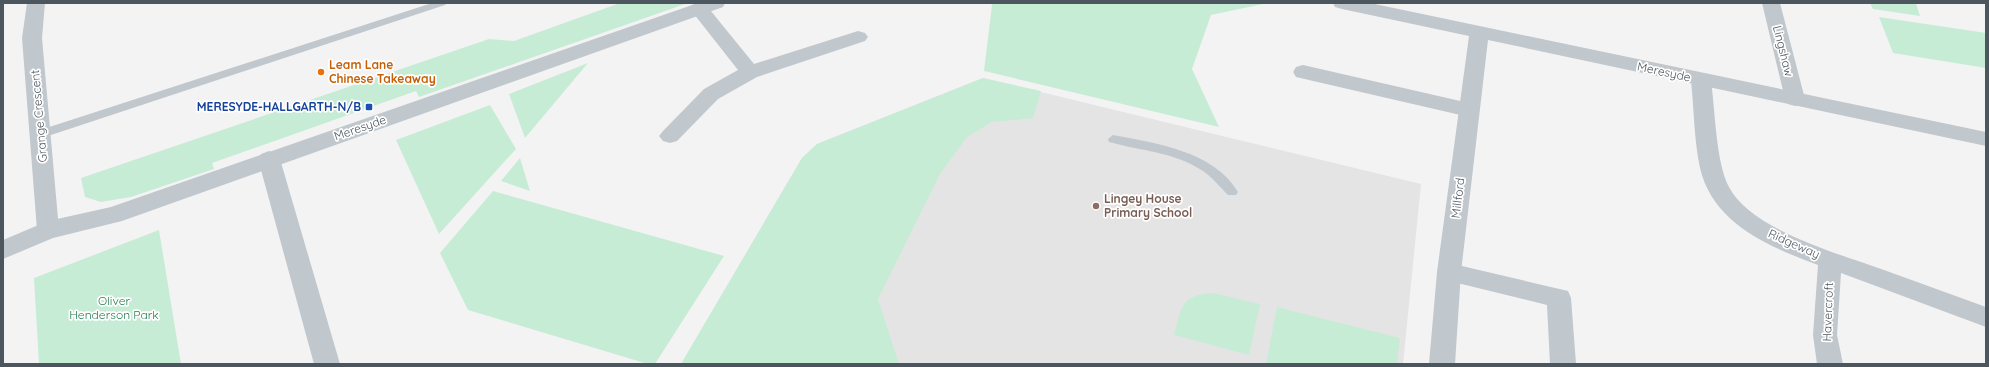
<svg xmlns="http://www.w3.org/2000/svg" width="1989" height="367" viewBox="0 0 1989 367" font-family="Quicksand,sans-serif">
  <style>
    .education { fill: #e5e4e4 }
    .green { fill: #c7ecd6 }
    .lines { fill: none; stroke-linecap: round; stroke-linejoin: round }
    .service { fill: #c0c7cd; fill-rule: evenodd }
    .minor { fill: #c0c7cd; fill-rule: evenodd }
    .tertiary { fill: #c0c7cd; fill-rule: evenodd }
    .food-dot { fill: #e8710a; stroke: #fff; stroke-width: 1.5 }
    .transit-dot { fill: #1a4fb4; stroke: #fff; stroke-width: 1.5 }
    .education-dot { fill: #8d6e63; stroke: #fff; stroke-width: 1.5 }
    .labels { text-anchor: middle; stroke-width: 3.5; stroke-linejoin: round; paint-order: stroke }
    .street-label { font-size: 12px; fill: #4c565e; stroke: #fff }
    .food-label { font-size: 12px; font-weight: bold; fill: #c56008; stroke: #fff; text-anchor: start }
    .transit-label { font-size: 12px; font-weight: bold; fill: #164399; stroke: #fff; text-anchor: end }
    .education-label { font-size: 12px; font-weight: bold; fill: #785e54; stroke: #fff; text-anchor: start }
    .park-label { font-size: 12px; fill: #23794e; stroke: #fff }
  </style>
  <rect width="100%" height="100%" fill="#f4f3f3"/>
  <path class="education" d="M 983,78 L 1421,184 L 1403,364 L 681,364 L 802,158 L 817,144 Z"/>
  <path class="green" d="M 620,3 L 688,3 L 419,97 L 416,91 L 212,163 L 214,169 L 131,197 L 101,202 L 85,197 L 81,178 L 489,39 L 514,41 Z
    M 990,3 L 1268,3 L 1211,15 L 1192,69 L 1219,127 L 984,71 L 992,5 Z
    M 1870,3 L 1916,3 L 1920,16 L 1873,9 Z
    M 1879,17 L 1986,33 L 1986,68 L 1893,53 Z
    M 588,63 L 525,138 L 509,94 Z
    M 983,78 L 1041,91 L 1033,118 L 992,122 L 967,137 L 940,174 L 878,299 L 899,364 L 681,364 L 802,158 L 817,144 Z
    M 490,105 L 516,149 L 439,234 L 396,140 Z
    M 520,158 L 530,191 L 501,181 Z
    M 493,191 L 724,256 L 655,364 L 648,364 L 468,310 L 440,253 Z
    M 159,230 L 181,364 L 39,364 L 34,278 Z
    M 1213,293 L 1260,304 L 1249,355 L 1174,335 C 1182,307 1180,295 1213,293 Z
    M 1277,307 L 1400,338 L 1397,364 L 1266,364 Z"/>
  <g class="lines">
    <path class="service" d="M 432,3 L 447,3 L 445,5 L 45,137 L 41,138 L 36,134 L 37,131 Z
      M 1113,135 C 1155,143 1214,151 1238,192 L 1236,195 L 1228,195 C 1220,187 1213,178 1203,171 C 1175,152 1141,151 1109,142 L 1108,139 Z"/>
    <path class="minor" d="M 27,3 L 45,3 L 42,38 L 59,230 L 56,236 L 48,239 L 40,236 L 37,230 L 22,38 Z
      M 699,3 L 706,5 L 754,64 L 858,31 L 865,33 L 868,37 L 865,41 L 757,77 L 718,99 L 677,141 L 670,143 L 663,141 L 659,136 L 663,131 L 704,89 L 738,70 L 690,9 L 692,5 Z
      M 1762,3 L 1780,3 L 1805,99 L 1802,104 L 1795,106 L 1788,104 L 1785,99 Z
      M 1303,65 L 1469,103 L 1476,105 L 1479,110 L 1476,115 L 1469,117 L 1296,77 L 1293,72 L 1296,67 Z
      M 1701,73 L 1708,75 L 1711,80 C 1715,109 1716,163 1729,187 C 1751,230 1840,254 1884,270 C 1918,282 1952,295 1986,307 L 1986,327 L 1841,273 L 1837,335 L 1843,364 L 1817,364 L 1813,335 L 1818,265 C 1770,247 1713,224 1700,168 C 1694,140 1694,109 1691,80 L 1694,75 Z
      M 269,151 L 277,154 L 280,159 L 340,364 L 314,364 L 258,159 L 261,154 Z
      M 1449,263 L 1568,291 L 1571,298 L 1576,364 L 1550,364 L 1547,305 L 1441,279 L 1437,272 L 1441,265 Z"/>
    <path class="tertiary" d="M 698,3 L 725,3 L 723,7 L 122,221 L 53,238 L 3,259 L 3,240 L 48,221 L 111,207 Z
      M 1333,3 L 1370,3 L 1986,132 L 1986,146 L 1488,40 L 1461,272 L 1455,364 L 1429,364 L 1437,272 L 1469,36 L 1342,9 L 1335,7 Z"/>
  </g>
  <circle class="food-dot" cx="321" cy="72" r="4"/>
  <rect class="transit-dot" x="365" y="103" width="8" height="8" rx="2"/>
  <circle class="education-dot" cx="1096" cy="206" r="4"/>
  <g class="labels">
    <g class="street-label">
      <text transform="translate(1783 51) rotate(76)" y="4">Lingshaw</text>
      <text transform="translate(1664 72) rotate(12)" y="4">Meresyde</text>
      <text transform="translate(39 116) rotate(-95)" y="4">Grange Crescent</text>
      <text transform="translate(360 128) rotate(-19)" y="4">Meresyde</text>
      <text transform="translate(1458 198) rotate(-83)" y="4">Millford</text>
      <text transform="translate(1794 244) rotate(24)" y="4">Ridgeway</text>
      <text transform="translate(1828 312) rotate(-88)" y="4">Havercroft</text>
    </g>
    <g class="food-label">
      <text x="329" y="69">Leam Lane<tspan x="329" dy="14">Chinese Takeaway</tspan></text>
    </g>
    <g class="transit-label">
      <text x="361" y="111">MERESYDE-HALLGARTH-N/B</text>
    </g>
    <g class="education-label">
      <text x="1104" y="203">Lingey House<tspan x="1104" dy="14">Primary School</tspan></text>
    </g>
    <g class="park-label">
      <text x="114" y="305">Oliver<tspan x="114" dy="14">Henderson Park</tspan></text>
    </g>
  </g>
  <rect width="1989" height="367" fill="none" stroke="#4c565e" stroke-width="8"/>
</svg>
